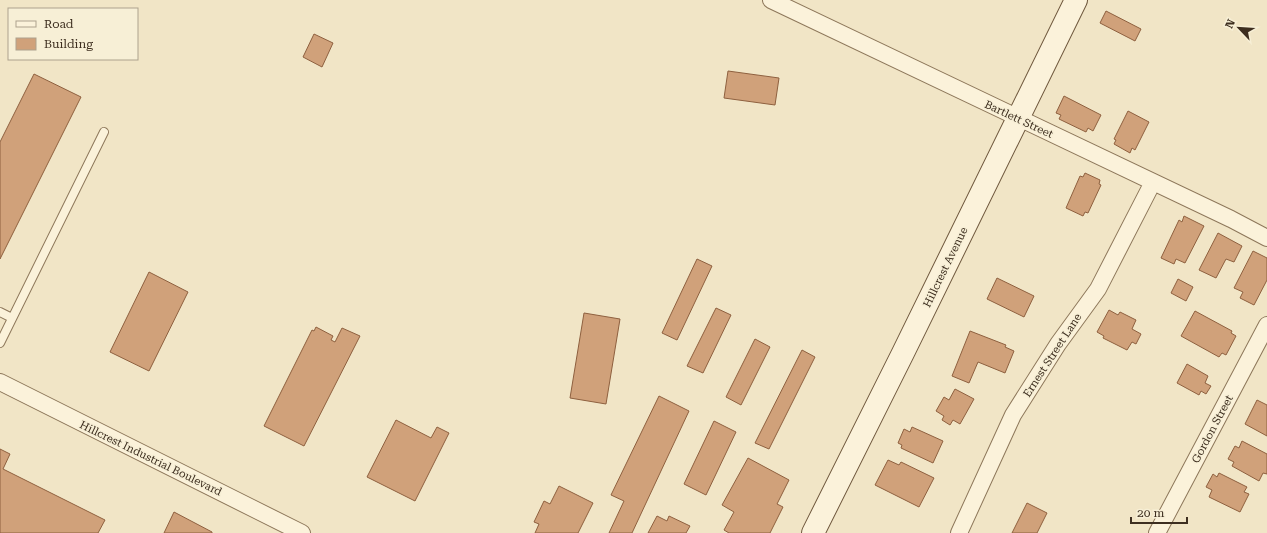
<svg xmlns="http://www.w3.org/2000/svg" width="1267" height="533" viewBox="0 0 1267 533" font-family="'Roboto Serif',serif">
  <style>
    .building { fill: #d0a17a; stroke: #8e603f }
    .lines { fill: none; stroke-linecap: round; stroke-linejoin: round }
    .lane-casing { stroke: #8d775a; stroke-width: 10 }
    .street-casing { stroke: #8d775a; stroke-width: 18 }
    .secondary-casing { stroke: #6f583d; stroke-width: 24 }
    .lane { stroke: #fbf2da; stroke-width: 8 }
    .street { stroke: #fbf2da; stroke-width: 16 }
    .secondary { stroke: #fbf2da; stroke-width: 22 }
    .labels { text-anchor: middle; stroke-width: 3; stroke-linejoin: round; paint-order: stroke }
    .street-label { font-size: 11px; fill: #3d2e1f; stroke: #f7efd6 }
  </style>
  <rect width="100%" height="100%" fill="#f1e5c6"/>
  <path class="building" d="M 1106,11 L 1141,29 L 1135,41 L 1100,23 Z
    M 314,34 L 333,43 L 322,67 L 303,57 Z
    M 728,71 L 779,78 L 775,105 L 724,98 Z
    M 34,74 L 81,97 L 0,259 L 0,142 Z
    M 1064,96 L 1101,115 L 1093,131 L 1088,128 L 1086,132 L 1059,119 L 1061,115 L 1056,113 Z
    M 1128,111 L 1149,122 L 1135,150 L 1132,148 L 1130,153 L 1114,144 L 1116,140 L 1114,139 Z
    M 1085,173 L 1100,180 L 1099,184 L 1101,185 L 1088,213 L 1085,212 L 1083,216 L 1066,208 L 1080,176 L 1083,177 Z
    M 1184,216 L 1204,226 L 1185,263 L 1176,259 L 1174,264 L 1161,258 L 1179,220 L 1182,222 Z
    M 1218,233 L 1242,246 L 1234,262 L 1226,259 L 1216,278 L 1199,270 Z
    M 1253,251 L 1267,258 L 1267,280 L 1254,305 L 1240,298 L 1243,292 L 1234,288 Z
    M 697,259 L 712,266 L 677,340 L 662,333 Z
    M 149,272 L 188,292 L 149,371 L 110,352 Z
    M 997,278 L 1034,296 L 1024,317 L 987,299 Z
    M 1178,279 L 1193,287 L 1186,301 L 1171,293 Z
    M 716,308 L 731,315 L 703,373 L 687,366 Z
    M 1109,310 L 1118,315 L 1120,312 L 1136,320 L 1132,329 L 1141,334 L 1136,344 L 1132,342 L 1127,350 L 1103,338 L 1104,336 L 1097,332 Z
    M 1195,311 L 1232,331 L 1231,333 L 1236,336 L 1226,355 L 1222,353 L 1219,357 L 1181,336 Z
    M 584,313 L 620,319 L 606,404 L 570,398 Z
    M 316,327 L 333,336 L 331,340 L 335,342 L 342,328 L 360,336 L 304,446 L 264,426 L 312,330 L 314,331 Z
    M 970,331 L 1006,345 L 1005,347 L 1014,351 L 1005,373 L 978,362 L 969,383 L 952,376 Z
    M 755,339 L 770,347 L 741,405 L 726,397 Z
    M 802,350 L 815,357 L 769,449 L 755,443 Z
    M 1187,364 L 1208,376 L 1205,383 L 1211,386 L 1206,394 L 1201,391 L 1199,395 L 1177,383 Z
    M 955,389 L 974,399 L 960,424 L 953,420 L 950,425 L 942,420 L 944,416 L 936,411 L 944,397 L 949,400 Z
    M 659,396 L 689,411 L 632,533 L 609,533 L 624,501 L 611,495 Z
    M 1257,400 L 1267,405 L 1267,436 L 1245,424 Z
    M 396,420 L 431,438 L 437,427 L 449,433 L 415,501 L 367,477 Z
    M 714,421 L 736,432 L 706,495 L 684,484 Z
    M 912,427 L 943,441 L 933,463 L 901,448 L 902,445 L 898,443 L 904,429 L 910,432 Z
    M 1242,441 L 1267,454 L 1267,474 L 1263,473 L 1259,481 L 1232,466 L 1234,462 L 1228,459 L 1235,446 L 1239,448 Z
    M 0,449 L 10,454 L 3,469 L 105,520 L 98,533 L 0,533 Z
    M 748,458 L 789,480 L 777,504 L 783,507 L 770,533 L 729,533 L 724,530 L 734,512 L 722,505 Z
    M 888,460 L 899,465 L 901,462 L 934,478 L 919,507 L 875,485 Z
    M 1219,473 L 1247,487 L 1244,492 L 1249,494 L 1240,512 L 1209,497 L 1212,490 L 1206,487 L 1213,474 L 1217,477 Z
    M 559,486 L 593,503 L 578,533 L 535,533 L 539,524 L 534,522 L 544,501 L 550,504 Z
    M 1027,503 L 1047,513 L 1037,533 L 1012,533 Z
    M 174,512 L 212,532 L 212,533 L 164,533 Z
    M 657,516 L 667,521 L 669,516 L 690,526 L 686,533 L 648,533 Z"/>
  <g class="lines">
    <defs>
      <path id="lane" d="M 0,312 L 12,318
        M 0,343 L 104,132"/>
      <path id="street" d="M 771,0 L 1231,219 L 1267,238
        M 0,382 L 302,533
        M 959,533 L 1013,415 L 1058,344 L 1098,289 L 1153,182
        M 1157,533 L 1267,325"/>
      <path id="secondary" d="M 813,533 L 903,353 L 1076,0"/>
    </defs>
    <use href="#lane" class="lane-casing"/>
    <use href="#street" class="street-casing"/>
    <use href="#secondary" class="secondary-casing"/>
    <use href="#lane" class="lane"/>
    <use href="#street" class="street"/>
    <use href="#secondary" class="secondary"/>
  </g>
  <g class="labels">
    <g class="street-label">
      <text transform="translate(1019 119) rotate(25)" y="4">Bartlett Street</text>
      <text transform="translate(945 267) rotate(-64)" y="4">Hillcrest Avenue</text>
      <text transform="translate(1052 355) rotate(-57)" y="4">Ernest Street Lane</text>
      <text transform="translate(1212 429) rotate(-62)" y="4">Gordon Street</text>
      <text transform="translate(151 458) rotate(26)" y="4">Hillcrest Industrial Boulevard</text>
    </g>
  </g>
  <rect x="8" y="8" width="130" height="52" fill="#f7efd6" stroke="#ada28d"/>
  <rect x="16" y="21" width="20" height="6" fill="#fbf2da" stroke="#ada28d"/>
  <text x="44" y="28" font-size="12" fill="#3d2e1f">Road</text>
  <rect x="16" y="38" width="20" height="12" fill="#d0a17a" stroke="#ada28d"/>
  <text x="44" y="48" font-size="12" fill="#3d2e1f">Building</text>
  <g transform="translate(1239 28) rotate(295)" stroke="#f7efd6" stroke-width="3" paint-order="stroke">
  <path d="M0-3L7 15L0 10L-7 15Z" fill="#3d2e1f"/>
  <text y="-6" font-size="11" font-weight="bold" text-anchor="middle" fill="#3d2e1f">N</text>
  </g>
  <path d="M1131 517v6h56v-6" fill="none" stroke="#3d2e1f" stroke-width="2"/>
  <text x="1137" y="517" font-size="12" fill="#3d2e1f" stroke="#f7efd6" stroke-width="3" paint-order="stroke">20 m</text>
</svg>
